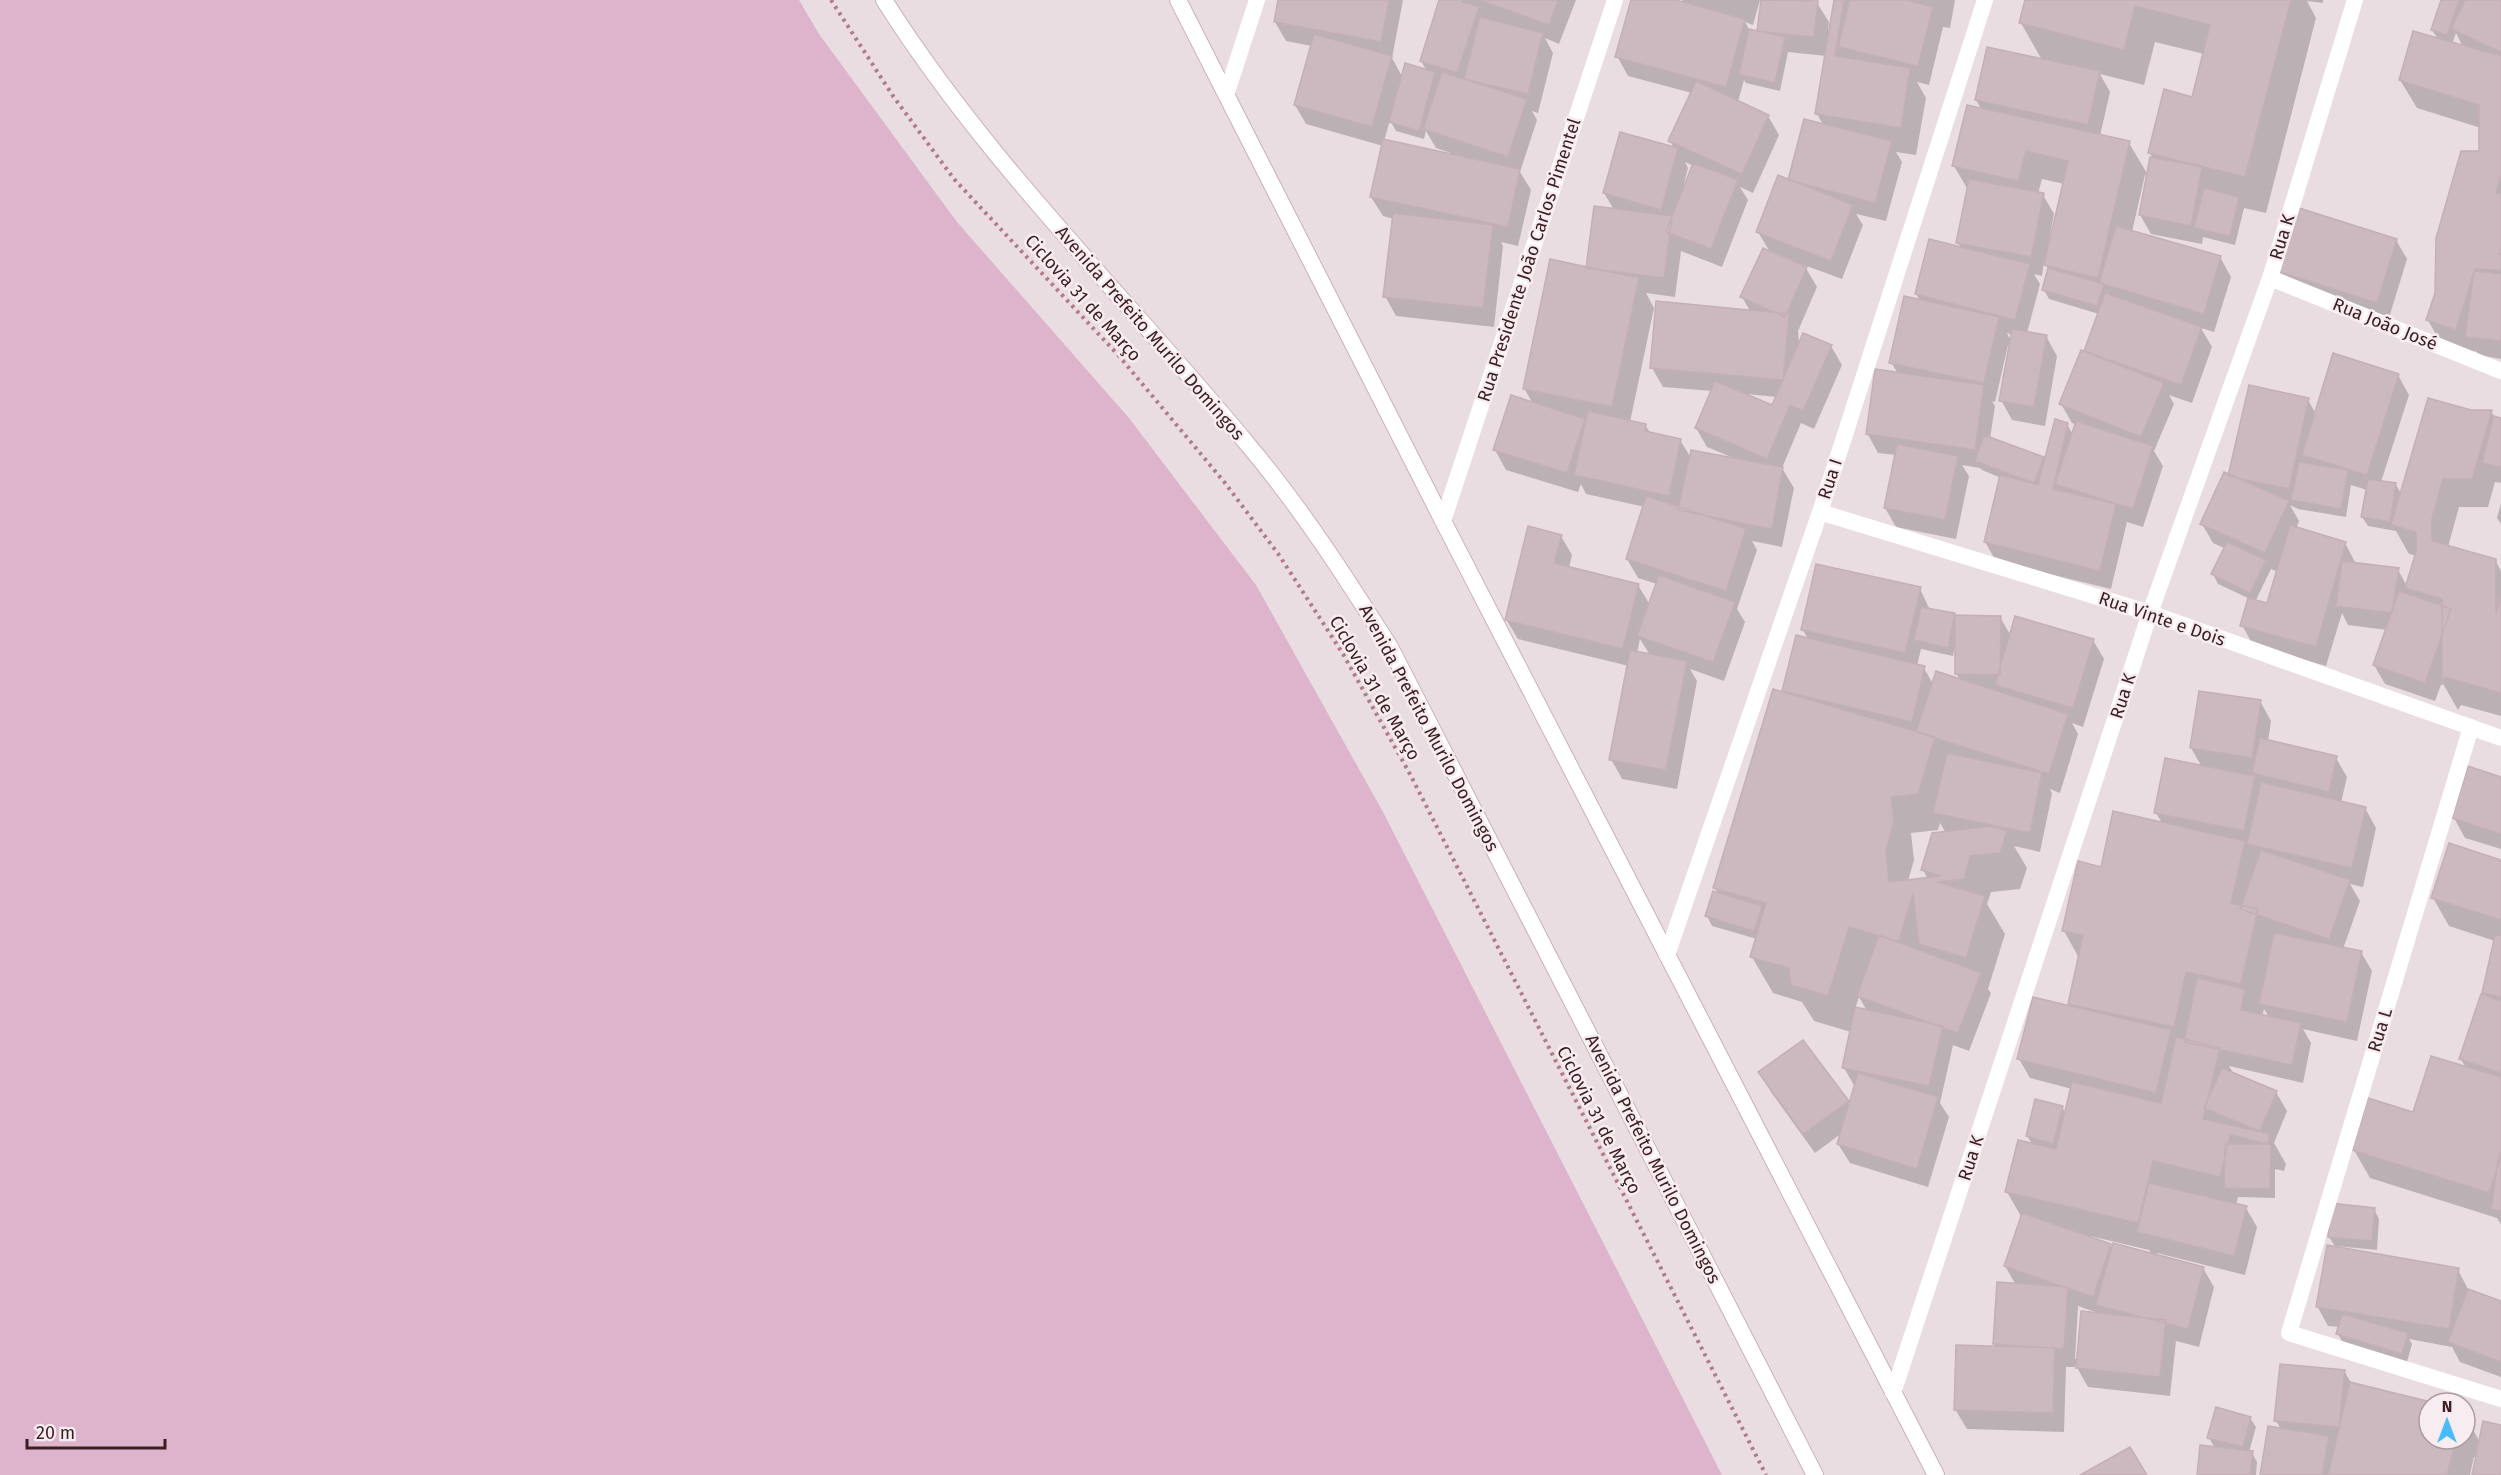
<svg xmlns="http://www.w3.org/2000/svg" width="2501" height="1475" viewBox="0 0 2501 1475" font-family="'Fira Sans',sans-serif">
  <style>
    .green { fill: #deb4cd }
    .shadow { fill: #0003; fill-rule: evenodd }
    .building { fill: #cbb9bf; stroke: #c4afb5; stroke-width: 1.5 }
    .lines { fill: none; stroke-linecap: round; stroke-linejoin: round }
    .secondary-casing { stroke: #cbb0b6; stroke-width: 18 }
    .path { stroke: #b07b86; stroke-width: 4; stroke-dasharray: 3 4.5; stroke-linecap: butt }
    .minor { stroke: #fff; stroke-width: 16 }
    .secondary { stroke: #fff; stroke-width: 16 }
    .labels { text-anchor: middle; stroke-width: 5; stroke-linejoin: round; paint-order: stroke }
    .street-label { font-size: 18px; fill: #3b1e22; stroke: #f7edf1 }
  </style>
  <rect width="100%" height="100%" fill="#eadde1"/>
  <path class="green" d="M 0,0 L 799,0 L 819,34 L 957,222 L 1129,418 L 1256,585 L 1383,812 L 1722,1475 L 0,1475 Z"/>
  <path class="shadow" d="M 1279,0 L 1403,0 L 1392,58 L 1403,78 L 1427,71 L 1421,61 L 1440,0 L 1463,3 L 1461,0 L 1576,0 L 1559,44 L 1545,38 L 1553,53 L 1538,113 L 1532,111 L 1537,120 L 1520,172 L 1531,190 L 1518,246 L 1501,242 L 1503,246 L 1494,327 L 1396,316 L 1385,296 L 1394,219 L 1383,216 L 1371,197 L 1383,146 L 1306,124 L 1295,105 L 1312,46 L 1286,41 L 1275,22 ZM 1390,120 L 1396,131 L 1424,139 L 1426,131 L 1436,148 L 1451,153 L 1450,155 L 1384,141 Z
    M 1632,0 L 1670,0 L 1684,4 L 1682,0 L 1760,0 L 1753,25 L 1745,22 L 1750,31 L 1760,33 L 1762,0 L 1811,0 L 1811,2 L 1817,3 L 1829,22 L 1828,30 L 1830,30 L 1835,0 L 1955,0 L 1950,28 L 1943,27 L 1929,85 L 1917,82 L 1926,98 L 1916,155 L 1896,152 L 1902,162 L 1886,221 L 1856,214 L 1863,225 L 1842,279 L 1804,265 L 1817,287 L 1798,331 L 1799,344 L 1831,346 L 1842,365 L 1814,429 L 1801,423 L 1782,468 L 1794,488 L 1782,547 L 1752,541 L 1757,550 L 1737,609 L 1745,622 L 1724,681 L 1690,669 L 1697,681 L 1677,789 L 1622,779 L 1611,759 L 1629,666 L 1518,639 L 1506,619 L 1561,536 L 1572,555 L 1569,568 L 1638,585 L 1650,605 L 1657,584 L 1638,578 L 1627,559 L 1645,507 L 1586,494 L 1581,484 L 1578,492 L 1506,470 L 1495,450 L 1533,404 L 1524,388 L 1588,269 L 1614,210 L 1604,193 L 1674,148 L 1670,141 L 1692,93 L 1628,76 L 1617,56 ZM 1788,52 L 1826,56 L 1817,114 L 1824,126 L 1758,232 L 1770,252 L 1742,297 L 1750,311 L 1652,368 L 1663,387 L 1712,391 L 1696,428 L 1707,447 L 1731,457 L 1691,458 L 1680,440 L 1651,434 L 1645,425 L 1630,422 L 1654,308 L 1646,293 L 1675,297 L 1681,251 L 1722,267 L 1748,200 L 1740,187 L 1753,193 L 1779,135 L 1768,116 L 1738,102 L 1744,80 L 1746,83 L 1780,91 ZM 1685,162 L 1694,166 L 1686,185 L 1684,184 L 1688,168 ZM 1746,394 L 1777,397 L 1773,407 ZM 1640,639 L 1650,655 L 1637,653 Z
    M 2027,0 L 2323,0 L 2323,3 L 2307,1 L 2316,18 L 2266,213 L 2244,208 L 2235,245 L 2203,237 L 2202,244 L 2151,234 L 2140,215 L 2148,175 L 2145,175 L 2132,232 L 2220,257 L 2231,277 L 2214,332 L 2201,328 L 2212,347 L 2192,403 L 2169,395 L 2174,404 L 2154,451 L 2163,466 L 2143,527 L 2127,522 L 2111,589 L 1996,561 L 1985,542 L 2001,478 L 1982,470 L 1980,468 L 1962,465 L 1969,476 L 1956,539 L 1896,527 L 1885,508 L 1896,455 L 1878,453 L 1867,433 L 1898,374 L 1891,362 L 1920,301 L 1916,294 L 1961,248 L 1958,243 L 1968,190 L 1954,166 L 1982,110 L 1976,100 L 2042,60 L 2021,23 ZM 2155,42 L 2204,54 L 2193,99 L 2150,153 L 2153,159 L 2148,175 L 2129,143 L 2100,136 L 2110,92 L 2100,74 L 2144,85 ZM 2042,179 L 2064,184 L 2050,246 L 2048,246 L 2054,214 L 2043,195 L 2038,194 ZM 2044,262 L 2049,270 L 2044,290 L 2049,299 L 2099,314 L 2085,353 L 2061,404 L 2072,423 L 2077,425 L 2073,435 L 2067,424 L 2045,463 L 2043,459 L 1990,439 L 1995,406 L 1992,401 L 1995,402 L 2008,345 L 2010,345 L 2001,400 L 2012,420 L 2045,426 L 2057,356 L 2046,336 L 2027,333 L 2040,284 L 2034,274 L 2042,276 ZM 2007,333 L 2012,335 L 2011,341 Z
    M 2443,0 L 2501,0 L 2501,359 L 2478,355 L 2475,350 L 2473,357 L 2444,349 L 2428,320 L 2480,152 L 2481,128 L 2417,108 L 2400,80 L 2438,39 L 2432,30 ZM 2456,33 L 2463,47 L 2452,44 Z
    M 2396,240 L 2407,259 L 2388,321 L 2290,291 L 2279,271 Z
    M 2398,375 L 2409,395 L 2381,482 L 2396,485 L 2402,495 L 2470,411 L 2491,411 L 2495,418 L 2501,419 L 2501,483 L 2495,482 L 2488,507 L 2459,507 L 2448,547 L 2495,560 L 2501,571 L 2501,716 L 2461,705 L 2458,710 L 2442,682 L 2435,701 L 2385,684 L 2374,665 L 2387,630 L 2348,625 L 2342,613 L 2326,666 L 2253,645 L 2242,625 L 2250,599 L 2218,584 L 2213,574 L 2226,549 L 2213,543 L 2202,524 L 2230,476 L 2308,400 L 2316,414 ZM 2351,485 L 2367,490 L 2362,517 L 2368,526 L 2396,531 L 2409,554 L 2417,556 L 2407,586 L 2398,570 L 2356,564 L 2345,543 L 2296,529 L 2299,521 L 2290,505 L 2298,509 L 2346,517 ZM 2271,569 L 2278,572 L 2268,605 L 2255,602 Z
    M 2501,503 L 2501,524 L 2497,518 Z
    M 1920,589 L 1930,610 L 1955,616 L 2000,617 L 2011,636 L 2093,640 L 2104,659 L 2083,727 L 2072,723 L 2078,734 L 2060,793 L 2050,789 L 2052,794 L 2040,852 L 2014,846 L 2027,868 L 2020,889 L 1991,892 L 1987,904 L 2005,934 L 1988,989 L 1991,993 L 1969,1051 L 1953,1045 L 1940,1103 L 1949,1117 L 1928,1187 L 1850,1163 L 1838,1144 L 1842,1133 L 1815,1153 L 1771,1092 L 1760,1073 L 1802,1042 L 1850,1106 L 1855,1087 L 1844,1068 L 1851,1032 L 1814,1021 L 1802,1002 L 1773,993 L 1752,957 L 1757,939 L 1712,926 L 1707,916 L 1718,894 L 1715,888 L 1786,695 L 1784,690 L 1808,639 L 1803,630 ZM 1955,646 L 1956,673 L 1960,680 L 1933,684 L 1924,668 L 1917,666 L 1921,649 L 1953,656 ZM 1940,823 L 1946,833 L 1923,870 L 1928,879 L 1908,881 L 1914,860 L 1911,833 L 1938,830 ZM 1859,997 L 1867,1011 L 1855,1009 Z
    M 2260,701 L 2271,721 L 2268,742 L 2336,758 L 2347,777 L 2341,803 L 2365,808 L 2376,828 L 2363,887 L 2350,884 L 2360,901 L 2343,949 L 2361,952 L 2372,971 L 2357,1041 L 2303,1029 L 2311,1043 L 2303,1083 L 2229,1066 L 2234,1074 L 2276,1092 L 2287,1111 L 2274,1143 L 2286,1164 L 2284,1171 L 2275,1169 L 2275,1198 L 2238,1197 L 2236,1205 L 2246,1208 L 2257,1227 L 2245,1275 L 2157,1253 L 2156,1256 L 2203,1268 L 2214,1287 L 2199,1347 L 2176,1341 L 2170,1396 L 2088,1387 L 2075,1364 L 2075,1367 L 2066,1367 L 2064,1432 L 1967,1429 L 1955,1409 L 1997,1348 L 1995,1344 L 2016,1285 L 2005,1266 L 2022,1218 L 2007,1192 L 2033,1145 L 2027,1136 L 2062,1107 L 2066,1114 L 2072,1089 L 2030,1078 L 2019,1059 L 2072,1008 L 2070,1003 L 2079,958 L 2064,931 L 2102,868 L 2162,823 L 2156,813 L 2202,767 L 2191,748 ZM 2264,1009 L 2269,1017 L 2262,1016 ZM 2090,1236 L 2149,1250 L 2152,1255 L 2112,1249 L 2110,1245 L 2090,1238 ZM 2078,1306 L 2098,1313 L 2078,1359 L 2075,1359 Z
    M 2501,778 L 2501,849 L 2465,838 L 2454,818 Z
    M 2501,861 L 2501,1224 L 2497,1218 L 2370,1178 L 2354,1150 L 2414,1114 L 2466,1068 L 2461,1059 L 2487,998 L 2484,993 L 2495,941 L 2449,926 L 2433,898 Z
    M 2374,1209 L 2379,1219 L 2377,1250 L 2336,1246 L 2336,1248 L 2329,1237 Z
    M 2458,1270 L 2469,1291 L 2501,1303 L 2501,1377 L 2460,1362 L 2452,1347 L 2409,1339 L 2412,1344 L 2407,1362 L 2343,1343 L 2338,1334 L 2340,1327 L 2328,1326 L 2317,1306 Z
    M 2344,1371 L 2352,1384 L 2429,1403 L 2429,1439 L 2465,1439 L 2465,1416 L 2480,1442 L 2501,1426 L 2501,1475 L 2473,1475 L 2477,1457 L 2474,1457 L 2470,1475 L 2262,1475 L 2281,1429 L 2276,1421 Z
    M 2250,1418 L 2256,1427 L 2249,1452 L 2252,1453 L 2257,1462 L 2256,1475 L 2198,1475 L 2215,1448 L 2209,1438 Z"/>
  <path class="building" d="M 1278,0 L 1389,0 L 1381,42 L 1274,22 Z
    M 1439,0 L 1457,0 L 1479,7 L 1457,73 L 1420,61 Z
    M 1479,0 L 1558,0 L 1549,25 Z
    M 1631,0 L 1676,0 L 1745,19 L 1726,87 L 1615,57 Z
    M 1761,0 L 1818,1 L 1814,37 L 1757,31 Z
    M 1834,0 L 1844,0 L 1835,56 L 1910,68 L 1901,128 L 1815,114 Z
    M 1850,0 L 1906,0 L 1933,7 L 1918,66 L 1838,47 Z
    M 2025,0 L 2291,0 L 2245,177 L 2148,153 L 2164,89 L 2192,97 L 2210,25 L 2135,6 L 2124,50 L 2019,23 Z
    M 2441,0 L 2459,0 L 2447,35 L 2431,30 Z
    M 2465,0 L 2501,0 L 2501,52 L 2451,29 Z
    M 1480,17 L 1543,33 L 1528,94 L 1464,79 Z
    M 1749,29 L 1785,37 L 1775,83 L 1739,74 Z
    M 2413,31 L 2501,56 L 2501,176 L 2496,193 L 2501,194 L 2501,254 L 2497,254 L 2501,255 L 2501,270 L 2475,269 L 2456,330 L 2426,320 L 2435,293 L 2436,238 L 2461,151 L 2479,151 L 2479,105 L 2399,80 Z
    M 1314,34 L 1392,56 L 1372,127 L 1294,105 Z
    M 1987,47 L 2100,71 L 2088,125 L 1975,100 Z
    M 1405,63 L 1435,72 L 1419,131 L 1389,122 Z
    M 1442,72 L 1527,99 L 1508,157 L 1423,129 Z
    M 1696,81 L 1769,115 L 1742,174 L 1668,141 Z
    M 1967,105 L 2130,141 L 2098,278 L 2044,265 L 2068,161 L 2026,151 L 2018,181 L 1952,166 Z
    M 1804,119 L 1892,141 L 1875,203 L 1788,180 Z
    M 1620,132 L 1678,148 L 1661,210 L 1603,193 Z
    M 1383,139 L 1520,169 L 1508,227 L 1370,197 Z
    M 2150,157 L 2202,167 L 2191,226 L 2139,215 Z
    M 1693,163 L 1738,180 L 1711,249 L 1666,232 Z
    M 1778,175 L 1853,205 L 1831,261 L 1756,232 Z
    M 1969,179 L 2044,193 L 2031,257 L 1956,243 Z
    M 2204,188 L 2239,197 L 2230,236 L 2194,228 Z
    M 1594,206 L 1672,216 L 1664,278 L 1586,268 Z
    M 2296,207 L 2397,239 L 2377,303 L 2277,271 Z
    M 1393,213 L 1493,225 L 1483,308 L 1383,297 Z
    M 2116,226 L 2221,256 L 2204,314 L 2099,283 Z
    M 1929,239 L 2030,264 L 2015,320 L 1915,294 Z
    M 1763,248 L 1807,267 L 1785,317 L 1740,297 Z
    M 1550,259 L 1639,278 L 1612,407 L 1523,389 Z
    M 2048,268 L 2104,284 L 2097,306 L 2042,290 Z
    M 2474,271 L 2501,274 L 2501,341 L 2465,337 Z
    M 2105,293 L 2202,327 L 2181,385 L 2084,351 Z
    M 1904,296 L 1999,317 L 1984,383 L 1889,363 Z
    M 1656,301 L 1789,314 L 1783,380 L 1650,368 Z
    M 2012,329 L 2047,335 L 2034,407 L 1999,401 Z
    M 1803,333 L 1832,345 L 1803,411 L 1790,405 L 1767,459 L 1695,428 L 1715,381 L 1772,405 Z
    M 2081,350 L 2164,383 L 2141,437 L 2059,404 Z
    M 2333,353 L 2399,374 L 2367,475 L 2302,455 Z
    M 1875,369 L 1984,385 L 1975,450 L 1866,434 Z
    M 2249,385 L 2309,398 L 2289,489 L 2228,476 Z
    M 1511,395 L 1585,419 L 1567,473 L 1493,450 Z
    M 2428,398 L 2471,410 L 2492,410 L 2472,479 L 2443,479 L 2432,518 L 2432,541 L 2496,559 L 2496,613 L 2501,596 L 2501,693 L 2445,677 L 2442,685 L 2442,599 L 2405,588 L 2416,552 L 2416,532 L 2391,525 Z
    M 1588,411 L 1646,424 L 1645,431 L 1681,439 L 1669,496 L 1574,475 Z
    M 2494,416 L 2501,418 L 2501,467 L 2482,463 Z
    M 2055,419 L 2068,423 L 2053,489 L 2116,504 L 2100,571 L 1984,542 L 2000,475 L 2038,485 Z
    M 2076,421 L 2153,446 L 2133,509 L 2055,484 Z
    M 1984,435 L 2044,457 L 2034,483 L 1975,461 Z
    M 1897,444 L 1958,456 L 1945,520 L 1884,508 Z
    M 1691,450 L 1783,467 L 1772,529 L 1678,510 Z
    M 2299,462 L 2348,470 L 2341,509 L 2291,500 Z
    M 2224,472 L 2289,501 L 2265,553 L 2200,524 Z
    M 2368,479 L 2396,483 L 2390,522 L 2361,517 Z
    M 1646,496 L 1746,529 L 1726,591 L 1626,559 Z
    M 2290,525 L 2346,542 L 2316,647 L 2240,626 L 2248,598 L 2267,603 Z
    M 1528,526 L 1562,535 L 1554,563 L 1639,584 L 1623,649 L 1505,620 Z
    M 2227,542 L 2266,560 L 2250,593 L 2211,574 Z
    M 2342,561 L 2399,568 L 2392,613 L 2336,606 Z
    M 1816,564 L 1921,587 L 1905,653 L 1801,630 Z
    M 1659,575 L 1735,602 L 1713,662 L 1637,636 Z
    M 2399,591 L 2451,609 L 2425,683 L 2373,665 Z
    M 1921,607 L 1955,613 L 1948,648 L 1914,640 Z
    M 1955,615 L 2001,616 L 2000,675 L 1955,674 Z
    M 2015,616 L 2094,639 L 2073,708 L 1995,685 Z
    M 1796,635 L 1925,666 L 1912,722 L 1782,691 Z
    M 1630,650 L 1687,661 L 1666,770 L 1609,760 Z
    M 1936,671 L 2068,714 L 2049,774 L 1916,732 Z
    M 1773,689 L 1935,737 L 1918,794 L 1891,797 L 1894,822 L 1886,850 L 1889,882 L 1941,876 L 1921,870 L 1932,833 L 1990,826 L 2007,831 L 2000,853 L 1970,856 L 1964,879 L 1937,882 L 1985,896 L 1966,958 L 1919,944 L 1913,894 L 1899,940 L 1895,941 L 1849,927 L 1828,996 L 1791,985 L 1789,968 L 1750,957 L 1766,903 L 1713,888 Z
    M 2199,691 L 2261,700 L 2252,758 L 2190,748 Z
    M 2260,738 L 2337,756 L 2329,792 L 2252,773 Z
    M 1947,753 L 2042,773 L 2030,833 L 1933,813 Z
    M 2165,758 L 2255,776 L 2244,831 L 2154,813 Z
    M 2468,766 L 2501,777 L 2501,834 L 2452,818 Z
    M 2261,782 L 2366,807 L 2352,868 L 2247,844 Z
    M 2113,811 L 2245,841 L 2231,903 L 2258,909 L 2241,984 L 2186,972 L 2174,1027 L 2068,1004 L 2083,935 L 2062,931 L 2078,861 L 2101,867 Z
    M 2449,843 L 2501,860 L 2501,920 L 2431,898 Z
    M 2261,850 L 2350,880 L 2329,939 L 2240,909 Z
    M 1713,891 L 1762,906 L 1754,931 L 1705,916 Z
    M 2274,933 L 2362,951 L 2347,1022 L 2259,1004 Z
    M 1879,935 L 1981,973 L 1958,1033 L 1857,996 Z
    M 2495,935 L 2501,936 L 2501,997 L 2482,993 Z
    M 2197,978 L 2245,989 L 2241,1010 L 2301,1023 L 2292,1065 L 2184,1042 Z
    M 2481,994 L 2501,1001 L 2501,1073 L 2459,1059 Z
    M 2033,997 L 2171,1030 L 2156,1093 L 2017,1059 Z
    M 1855,1007 L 1943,1026 L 1929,1086 L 1842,1068 Z
    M 2176,1037 L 2220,1048 L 2203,1119 L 2270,1134 L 2268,1144 L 2230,1135 L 2220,1177 L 2153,1161 L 2138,1223 L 2005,1192 L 2018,1140 L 2056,1149 L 2072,1082 L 2161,1103 Z
    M 1803,1040 L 1849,1101 L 1803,1134 L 1758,1072 Z
    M 2431,1056 L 2501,1077 L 2501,1156 L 2489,1193 L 2352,1150 L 2368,1098 L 2413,1112 Z
    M 2222,1068 L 2277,1091 L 2260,1131 L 2204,1108 Z
    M 1858,1073 L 1938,1097 L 1917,1169 L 1837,1144 Z
    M 2035,1099 L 2063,1106 L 2053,1144 L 2026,1136 Z
    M 2225,1144 L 2271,1144 L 2270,1189 L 2224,1188 Z
    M 2499,1154 L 2501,1154 L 2501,1211 L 2491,1209 Z
    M 2149,1183 L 2247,1206 L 2234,1256 L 2137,1232 Z
    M 2330,1203 L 2375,1208 L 2372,1241 L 2328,1237 Z
    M 2022,1213 L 2111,1244 L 2093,1297 L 2004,1266 Z
    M 2113,1243 L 2204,1267 L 2188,1329 L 2096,1305 Z
    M 2327,1245 L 2459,1268 L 2449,1329 L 2316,1307 Z
    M 1997,1282 L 2068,1287 L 2064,1349 L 1993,1344 Z
    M 2468,1289 L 2501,1301 L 2501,1362 L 2448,1342 Z
    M 2081,1311 L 2166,1320 L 2160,1377 L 2076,1368 Z
    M 2342,1314 L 2408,1333 L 2402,1354 L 2336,1334 Z
    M 1956,1345 L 2055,1348 L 2053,1413 L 1954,1410 Z
    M 2280,1364 L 2345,1370 L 2339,1427 L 2274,1421 Z
    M 2350,1382 L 2435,1403 L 2429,1403 L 2429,1439 L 2456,1439 L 2447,1475 L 2328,1475 Z
    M 2216,1407 L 2251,1417 L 2243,1447 L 2207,1438 Z
    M 2483,1421 L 2501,1425 L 2501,1475 L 2472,1475 Z
    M 2268,1426 L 2329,1436 L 2322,1475 L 2260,1475 Z
    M 2200,1445 L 2253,1451 L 2250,1475 L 2197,1475 Z
    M 2130,1447 L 2147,1475 L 2080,1475 Z"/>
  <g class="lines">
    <defs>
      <path id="secondary" d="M 884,0 C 987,163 1127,298 1249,446 C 1302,509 1346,578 1390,647 L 1815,1475
        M 1178,0 L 1443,521 L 1936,1475"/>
    </defs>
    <use href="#secondary" class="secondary-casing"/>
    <path class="path" d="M 831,0 L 893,96 L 954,179 L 1119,356 L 1225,483 L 1279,555 L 1343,654 L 1411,776 L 1766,1475"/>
    <path class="minor" d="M 1227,92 L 1257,0
      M 2270,278 L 2501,371
      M 1820,512 L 2150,613 L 2501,738
      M 1443,521 L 1615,0
      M 2471,727 L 2289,1333 L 2501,1399
      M 1667,955 L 1820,512 L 1985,0
      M 1893,1393 L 2150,613 L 2270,278 L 2355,0"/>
    <use href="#secondary" class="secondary"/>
  </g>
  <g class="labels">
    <g class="street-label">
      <text transform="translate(2282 237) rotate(-73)" y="6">Rua K</text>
      <text transform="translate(1529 260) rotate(-72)" y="6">Rua Presidente João Carlos Pimentel</text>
      <text transform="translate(1083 298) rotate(48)" y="6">Ciclovia 31 de Março</text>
      <text transform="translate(2385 324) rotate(22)" y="6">Rua João José</text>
      <text transform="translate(1150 333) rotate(49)" y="6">Avenida Prefeito Murilo Domingos</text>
      <text transform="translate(1830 479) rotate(-72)" y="6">Rua I</text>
      <text transform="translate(2162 619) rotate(19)" y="6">Rua Vinte e Dois</text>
      <text transform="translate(1375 688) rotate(60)" y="6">Ciclovia 31 de Março</text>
      <text transform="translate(2123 696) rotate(-72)" y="6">Rua K</text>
      <text transform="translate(1429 728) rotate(62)" y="6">Avenida Prefeito Murilo Domingos</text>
      <text transform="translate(2380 1030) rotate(-73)" y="6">Rua L</text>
      <text transform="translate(1599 1120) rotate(63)" y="6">Ciclovia 31 de Março</text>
      <text transform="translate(1971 1158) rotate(-72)" y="6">Rua K</text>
      <text transform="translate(1653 1159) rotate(63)" y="6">Avenida Prefeito Murilo Domingos</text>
    </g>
  </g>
  <g transform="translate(2447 1421)"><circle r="28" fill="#f7edf1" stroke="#ac9a9e" stroke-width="1.5"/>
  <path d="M0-4.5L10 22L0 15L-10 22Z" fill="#49bbfc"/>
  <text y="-9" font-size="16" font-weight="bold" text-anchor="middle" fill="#3b1e22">N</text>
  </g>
  <path d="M27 1439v9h138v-9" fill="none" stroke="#3b1e22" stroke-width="3"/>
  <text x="36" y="1439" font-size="18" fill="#3b1e22" stroke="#f7edf1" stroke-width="4.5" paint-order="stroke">20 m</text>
</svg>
